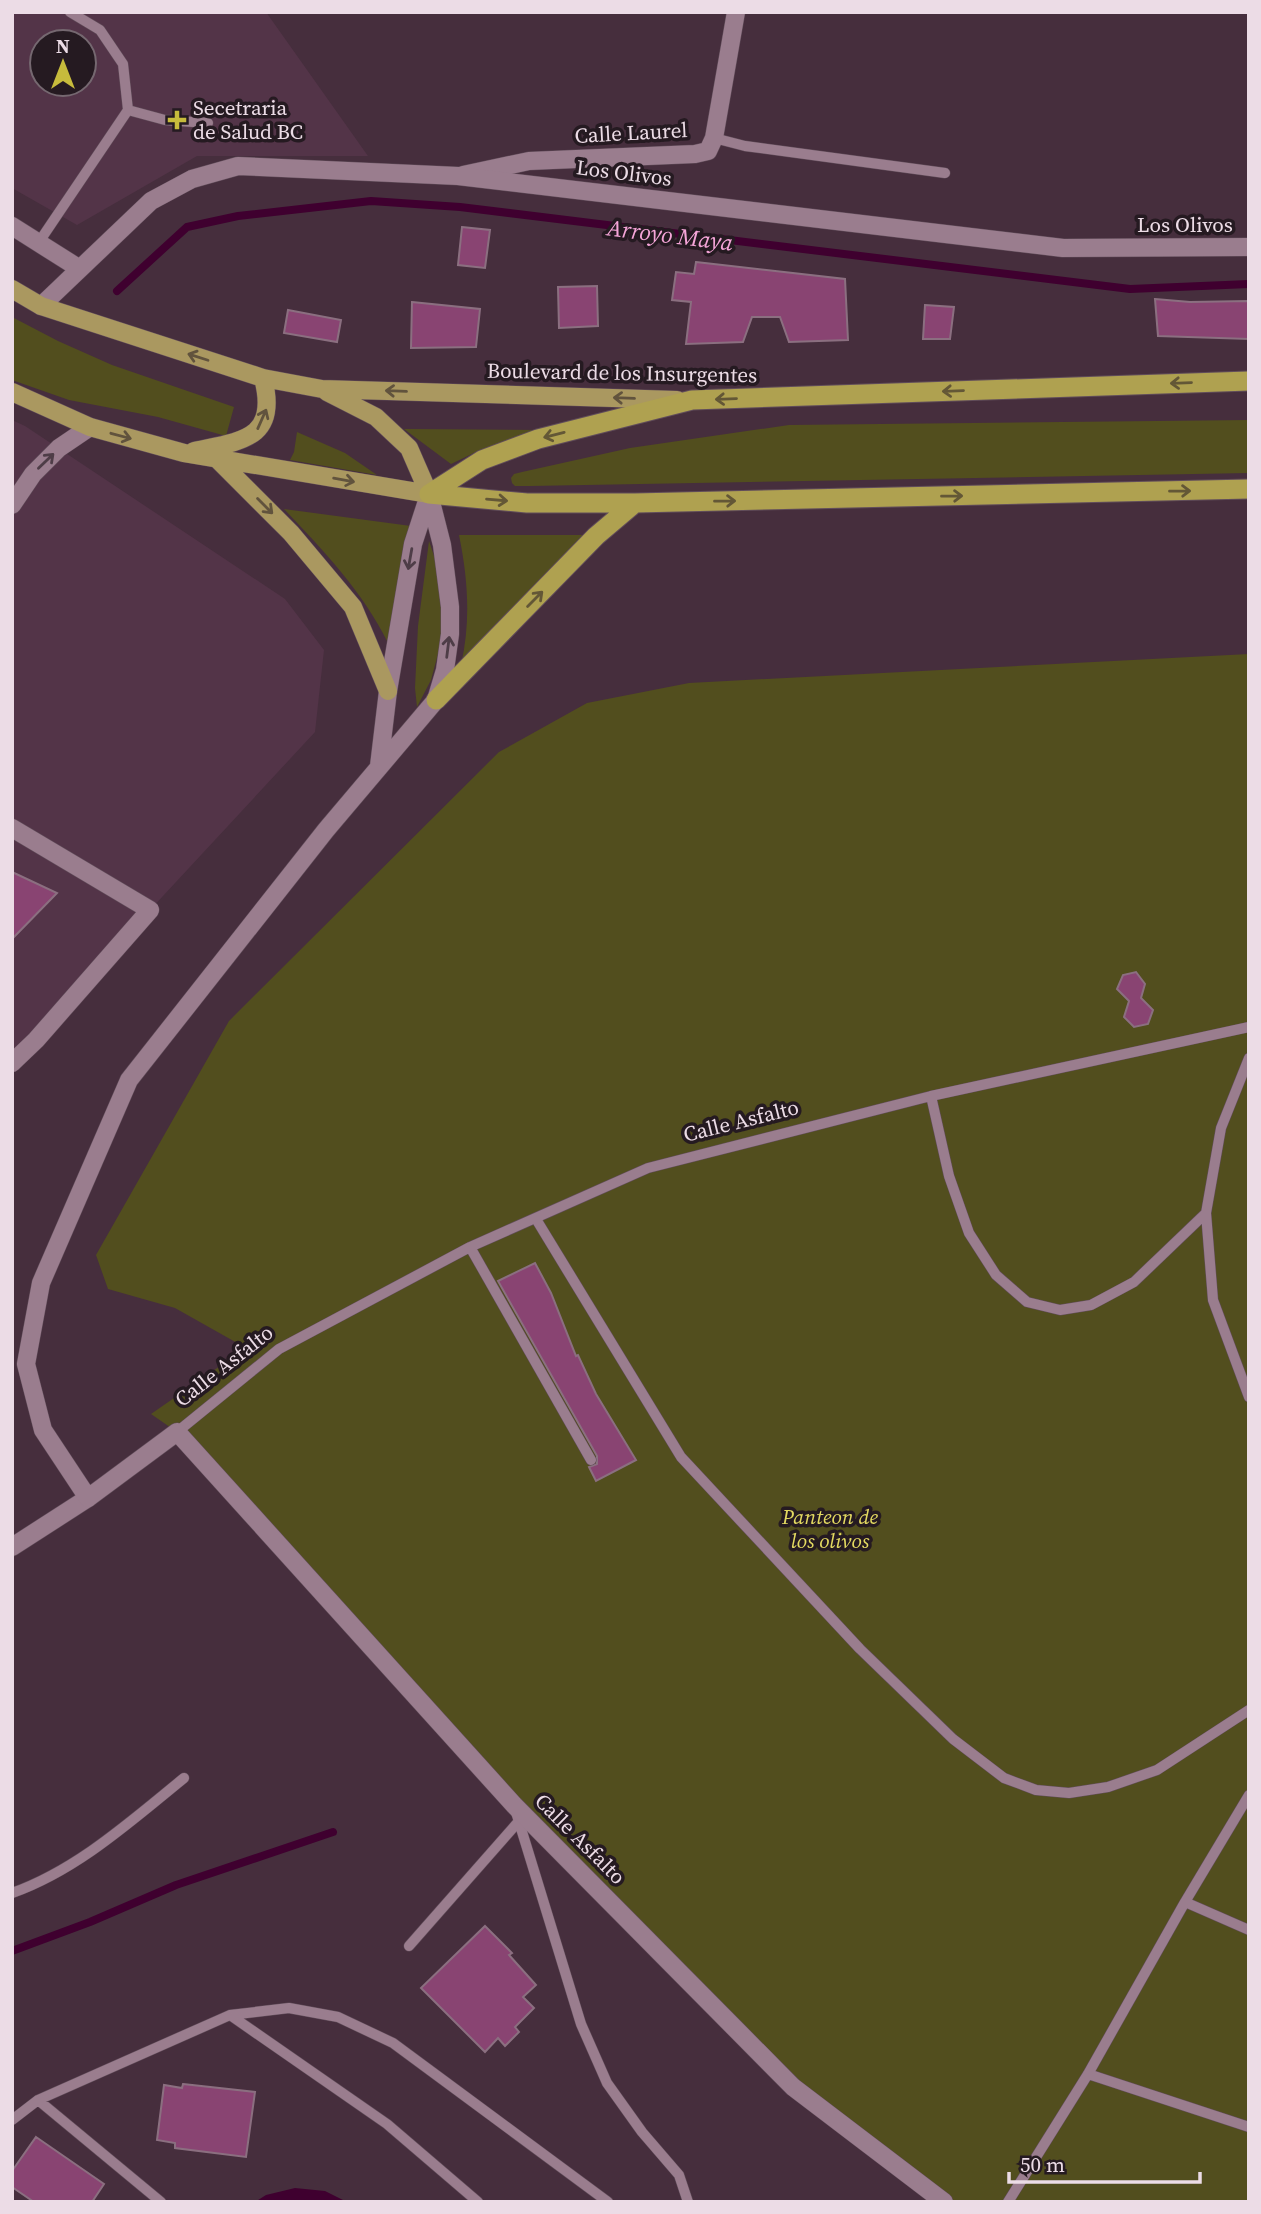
<svg xmlns="http://www.w3.org/2000/svg" width="1261" height="2214" viewBox="0 0 1261 2214" font-family="'Source Serif 4',serif">
  <style>
    .built { fill: #533448; fill-rule: evenodd }
    .green { fill: #524e1e }
    .water { fill: #3f002f }
    .lines { fill: none; stroke-linecap: round; stroke-linejoin: round }
    .stream { stroke: #3f002f; stroke-width: 8 }
    .building { fill: #894472; stroke: #8b6f80; stroke-width: 2 }
    .service-casing { stroke: #614d5a; stroke-width: 11 }
    .minor-casing { stroke: #614d5a; stroke-width: 19 }
    .tertiary-casing { stroke: #614d5a; stroke-width: 19 }
    .primary-casing { stroke: #614d5a; stroke-width: 19 }
    .trunk-casing { stroke: #614d5a; stroke-width: 21 }
    .service { stroke: #9a7d8e; stroke-width: 10 }
    .minor { stroke: #9a7d8e; stroke-width: 18 }
    .tertiary { stroke: #9a7d8e; stroke-width: 18 }
    .primary { stroke: #aa9860; stroke-width: 18 }
    .trunk { stroke: #afa150; stroke-width: 19 }
    .oneway { stroke: #61533d }
    .oneway2 { stroke: #635736 }
    .oneway3 { stroke: #4e3d47 }
    .poi-dot { fill: #c7bb3c; stroke: #251a21; stroke-width: 2.5 }
    .labels { text-anchor: middle; stroke-width: 7; stroke-linejoin: round; paint-order: stroke }
    .poi-label { font-size: 21px; fill: #ecdce6; stroke: #251a21; text-anchor: start }
    .street-label { font-size: 21px; fill: #ecdce6; stroke: #251a21 }
    .park-label { font-size: 21px; font-style: italic; fill: #e4da61; stroke: #251a21 }
    .water-label { font-size: 23px; font-style: italic; fill: #f5a5d8; stroke: #251a21 }
  </style>
  <rect width="100%" height="100%" fill="#462e3d"/>
  <path class="built" d="M 12,12 L 266,12 L 368,156 L 197,156 L 77,225 L 12,188 ZM 42,42 L 84,42 L 84,84 L 42,84 Z
    M 12,420 L 25,426 L 285,599 L 324,650 L 315,732 L 150,910 L 12,1063 Z"/>
  <path class="green" d="M 12,317 L 58,341 L 112,365 L 234,407 L 226,436 L 158,417 L 69,400 L 12,380 Z
    M 1249,420 L 1249,473 L 530,486 L 515,486 L 512,483 L 511,478 L 514,474 L 522,472 L 630,448 L 789,425 Z
    M 404,429 L 547,430 L 478,451 L 451,464 Z
    M 297,432 L 345,453 L 377,475 L 290,460 L 294,452 Z
    M 284,509 L 411,526 L 388,643 C 363,592 323,550 284,509 Z
    M 459,535 L 586,535 L 572,547 L 461,665 C 471,621 468,579 459,535 Z
    M 429,541 L 442,580 L 443,635 L 431,680 L 417,707 L 415,688 L 418,626 Z
    M 1249,654 L 1249,2202 L 944,2202 L 793,2087 L 514,1805 L 177,1432 L 151,1414 L 246,1348 L 175,1308 L 108,1289 L 96,1255 L 229,1021 L 499,752 L 587,703 L 689,683 Z"/>
  <path class="water" d="M 295,2188 L 325,2191 L 347,2202 L 255,2202 L 266,2195 Z"/>
  <g class="lines">
    <path class="stream" d="M 117,291 L 187,227 L 238,216 L 371,201 L 460,207 L 1130,289 L 1249,284
      M 12,1951 L 90,1922 L 176,1885 L 333,1832"/>
  </g>
  <path class="building" d="M 462,227 L 490,230 L 485,268 L 458,265 Z
    M 696,262 L 845,279 L 848,340 L 789,342 L 780,317 L 752,317 L 743,342 L 686,344 L 691,302 L 672,300 L 676,272 L 694,274 Z
    M 597,286 L 598,326 L 559,328 L 558,287 Z
    M 1155,299 L 1190,302 L 1248,301 L 1249,339 L 1158,336 Z
    M 412,302 L 480,309 L 476,347 L 411,348 Z
    M 925,305 L 954,307 L 950,339 L 923,339 Z
    M 288,310 L 341,320 L 337,342 L 284,333 Z
    M 12,872 L 57,893 L 12,939 Z
    M 1136,972 L 1145,984 L 1141,998 L 1153,1010 L 1148,1024 L 1134,1027 L 1124,1017 L 1129,1001 L 1117,989 L 1123,975 Z
    M 535,1263 L 551,1293 L 576,1356 L 578,1355 L 596,1394 L 636,1460 L 596,1481 L 589,1467 L 597,1464 L 597,1456 L 498,1281 Z
    M 485,1926 L 512,1953 L 509,1955 L 536,1985 L 523,1997 L 534,2008 L 515,2027 L 519,2032 L 505,2046 L 498,2038 L 485,2052 L 421,1988 Z
    M 183,2084 L 255,2092 L 246,2157 L 175,2148 L 175,2143 L 157,2140 L 164,2085 L 182,2088 Z
    M 36,2137 L 104,2184 L 92,2202 L 34,2202 L 12,2187 L 12,2171 Z"/>
  <g class="lines">
    <defs>
      <path id="service" d="M 128,110 L 165,120 L 208,123
        M 714,138 L 745,146 L 945,173
        M 39,242 L 128,110 L 123,64 L 100,30 L 70,12
        M 1249,1058 L 1221,1128 L 1206,1213 L 1213,1300 L 1249,1397
        M 931,1096 L 949,1176 L 969,1233 L 996,1275 L 1027,1302 L 1060,1310 L 1091,1305 L 1134,1282 L 1206,1213
        M 536,1219 L 681,1457 L 860,1649 L 953,1739 L 1004,1778 L 1036,1790 L 1069,1793 L 1108,1787 L 1157,1770 L 1249,1710
        M 470,1247 L 591,1460
        M 177,1432 L 279,1349 L 470,1247 L 648,1168 L 931,1096 L 1249,1027
        M 516,1812 L 581,2024 L 607,2083 L 642,2132 L 679,2175 L 688,2202
        M 12,1893 C 77,1870 131,1821 184,1778
        M 1185,1902 L 1249,1930
        M 409,1946 L 519,1821
        M 230,2015 L 387,2124 L 478,2202
        M 1088,2074 L 1249,2127
        M 38,2100 L 161,2202
        M 12,2120 L 38,2100 L 230,2015 L 289,2008 L 338,2017 L 393,2043 L 608,2202
        M 1008,2202 L 1088,2074 L 1185,1902 L 1249,1795"/>
      <path id="minor" d="M 463,175 L 529,161 L 695,154 L 708,151 L 714,138 L 736,12
        M 12,828 L 150,910 L 36,1040 L 12,1063
        M 12,1547 L 88,1498"/>
      <path id="tertiary" d="M 12,226 L 80,269
        M 41,306 L 151,201 L 192,179 L 238,166 L 458,176 L 1063,248 L 1249,247
        M 429,494 L 442,545 L 450,607 L 450,634 L 445,670 L 436,700 L 326,830 L 129,1080 L 41,1283 L 26,1364 L 43,1430 L 88,1498 L 177,1432 L 514,1805 L 793,2087 L 944,2202
        M 12,505 L 33,474 L 59,448 L 90,427
        M 379,766 L 388,691 L 413,544 L 429,495"/>
      <path id="primary" d="M 12,289 L 41,306 L 263,378 L 322,389 L 677,400
        M 12,392 L 90,427 L 184,453 L 429,494
        M 327,392 L 376,417 L 409,448 L 429,494
        M 194,451 C 242,441 279,439 263,378
        M 216,458 L 291,533 L 353,607 L 388,691"/>
      <path id="trunk" d="M 429,494 L 482,460 L 538,439 L 692,400 L 1249,381
        M 429,494 L 527,503 L 635,503 L 1249,489
        M 436,700 L 596,536 L 635,503"/>
    </defs>
    <use href="#service" class="service-casing"/>
    <use href="#minor" class="minor-casing"/>
    <use href="#tertiary" class="tertiary-casing"/>
    <use href="#primary" class="primary-casing"/>
    <use href="#trunk" class="trunk-casing"/>
    <use href="#service" class="service"/>
    <use href="#minor" class="minor"/>
    <use href="#tertiary" class="tertiary"/>
    <use href="#primary" class="primary"/>
    <use href="#trunk" class="trunk"/>
  </g>
  <defs><path id="oneway-shaft" d="M-6 0H5M1.5-3L5.5 0L1.5 3" fill="none" stroke-width="1.6" stroke-linecap="round" stroke-linejoin="round" transform="scale(1.75)"/></defs>
  <g class="oneway">
    <use href="#oneway-shaft" transform="translate(198 357) rotate(-162)"/>
    <use href="#oneway-shaft" transform="translate(396 391) rotate(-178)"/>
    <use href="#oneway-shaft" transform="translate(624 398) rotate(-178)"/>
    <use href="#oneway-shaft" transform="translate(262 419) rotate(-66)"/>
    <use href="#oneway-shaft" transform="translate(121 436) rotate(15)"/>
    <use href="#oneway-shaft" transform="translate(344 480) rotate(10)"/>
    <use href="#oneway-shaft" transform="translate(265 506) rotate(45)"/>
  </g>
  <g class="oneway2">
    <use href="#oneway-shaft" transform="translate(1181 383) rotate(178)"/>
    <use href="#oneway-shaft" transform="translate(953 391) rotate(178)"/>
    <use href="#oneway-shaft" transform="translate(726 399) rotate(178)"/>
    <use href="#oneway-shaft" transform="translate(554 435) rotate(166)"/>
    <use href="#oneway-shaft" transform="translate(1180 491) rotate(-1)"/>
    <use href="#oneway-shaft" transform="translate(952 496) rotate(-1)"/>
    <use href="#oneway-shaft" transform="translate(497 500) rotate(5)"/>
    <use href="#oneway-shaft" transform="translate(725 501) rotate(-1)"/>
    <use href="#oneway-shaft" transform="translate(535 599) rotate(-45)"/>
  </g>
  <g class="oneway3">
    <use href="#oneway-shaft" transform="translate(46 461) rotate(-44)"/>
    <use href="#oneway-shaft" transform="translate(410 559) rotate(100)"/>
    <use href="#oneway-shaft" transform="translate(448 647) rotate(-83)"/>
  </g>
  <path class="poi-dot" d="M173.5 109.5h7v7h7v7h-7v7h-7v-7h-7v-7h7z"/>
  <g class="labels">
    <g class="poi-label">
      <text x="193" y="115">Secetraria<tspan x="193" dy="24">de Salud BC</tspan></text>
    </g>
    <g class="street-label">
      <text transform="translate(631 133) rotate(-3)" y="7">Calle Laurel</text>
      <text transform="translate(624 173) rotate(7)" y="7">Los Olivos</text>
      <text x="1185" y="232">Los Olivos</text>
      <text transform="translate(622 373) rotate(1)" y="7">Boulevard de los Insurgentes</text>
      <text transform="translate(741 1121) rotate(-14)" y="7">Calle Asfalto</text>
      <text transform="translate(224 1366) rotate(-38)" y="7">Calle Asfalto</text>
      <text transform="translate(580 1839) rotate(45)" y="7">Calle Asfalto</text>
    </g>
    <g class="park-label">
      <text x="830" y="1524">Panteon de<tspan x="830" dy="24">los olivos</tspan></text>
    </g>
    <g class="water-label">
      <text transform="translate(670 235) rotate(7)" y="8">Arroyo Maya</text>
    </g>
  </g>
  <rect width="1261" height="2214" fill="none" stroke="#ecdce6" stroke-width="28"/>
  <g transform="translate(63 63)"><circle r="33" fill="#251a21" stroke="#756870" stroke-width="2"/>
  <path d="M0-5L12 26L0 18L-12 26Z" fill="#c7bb3c"/>
  <text y="-10" font-size="19" font-weight="bold" text-anchor="middle" fill="#ecdce6">N</text>
  </g>
  <path d="M1009 2172v10h191v-10" fill="none" stroke="#ecdce6" stroke-width="3.5"/>
  <text x="1020" y="2172" font-size="21" fill="#ecdce6" stroke="#251a21" stroke-width="5" paint-order="stroke">50 m</text>
</svg>
